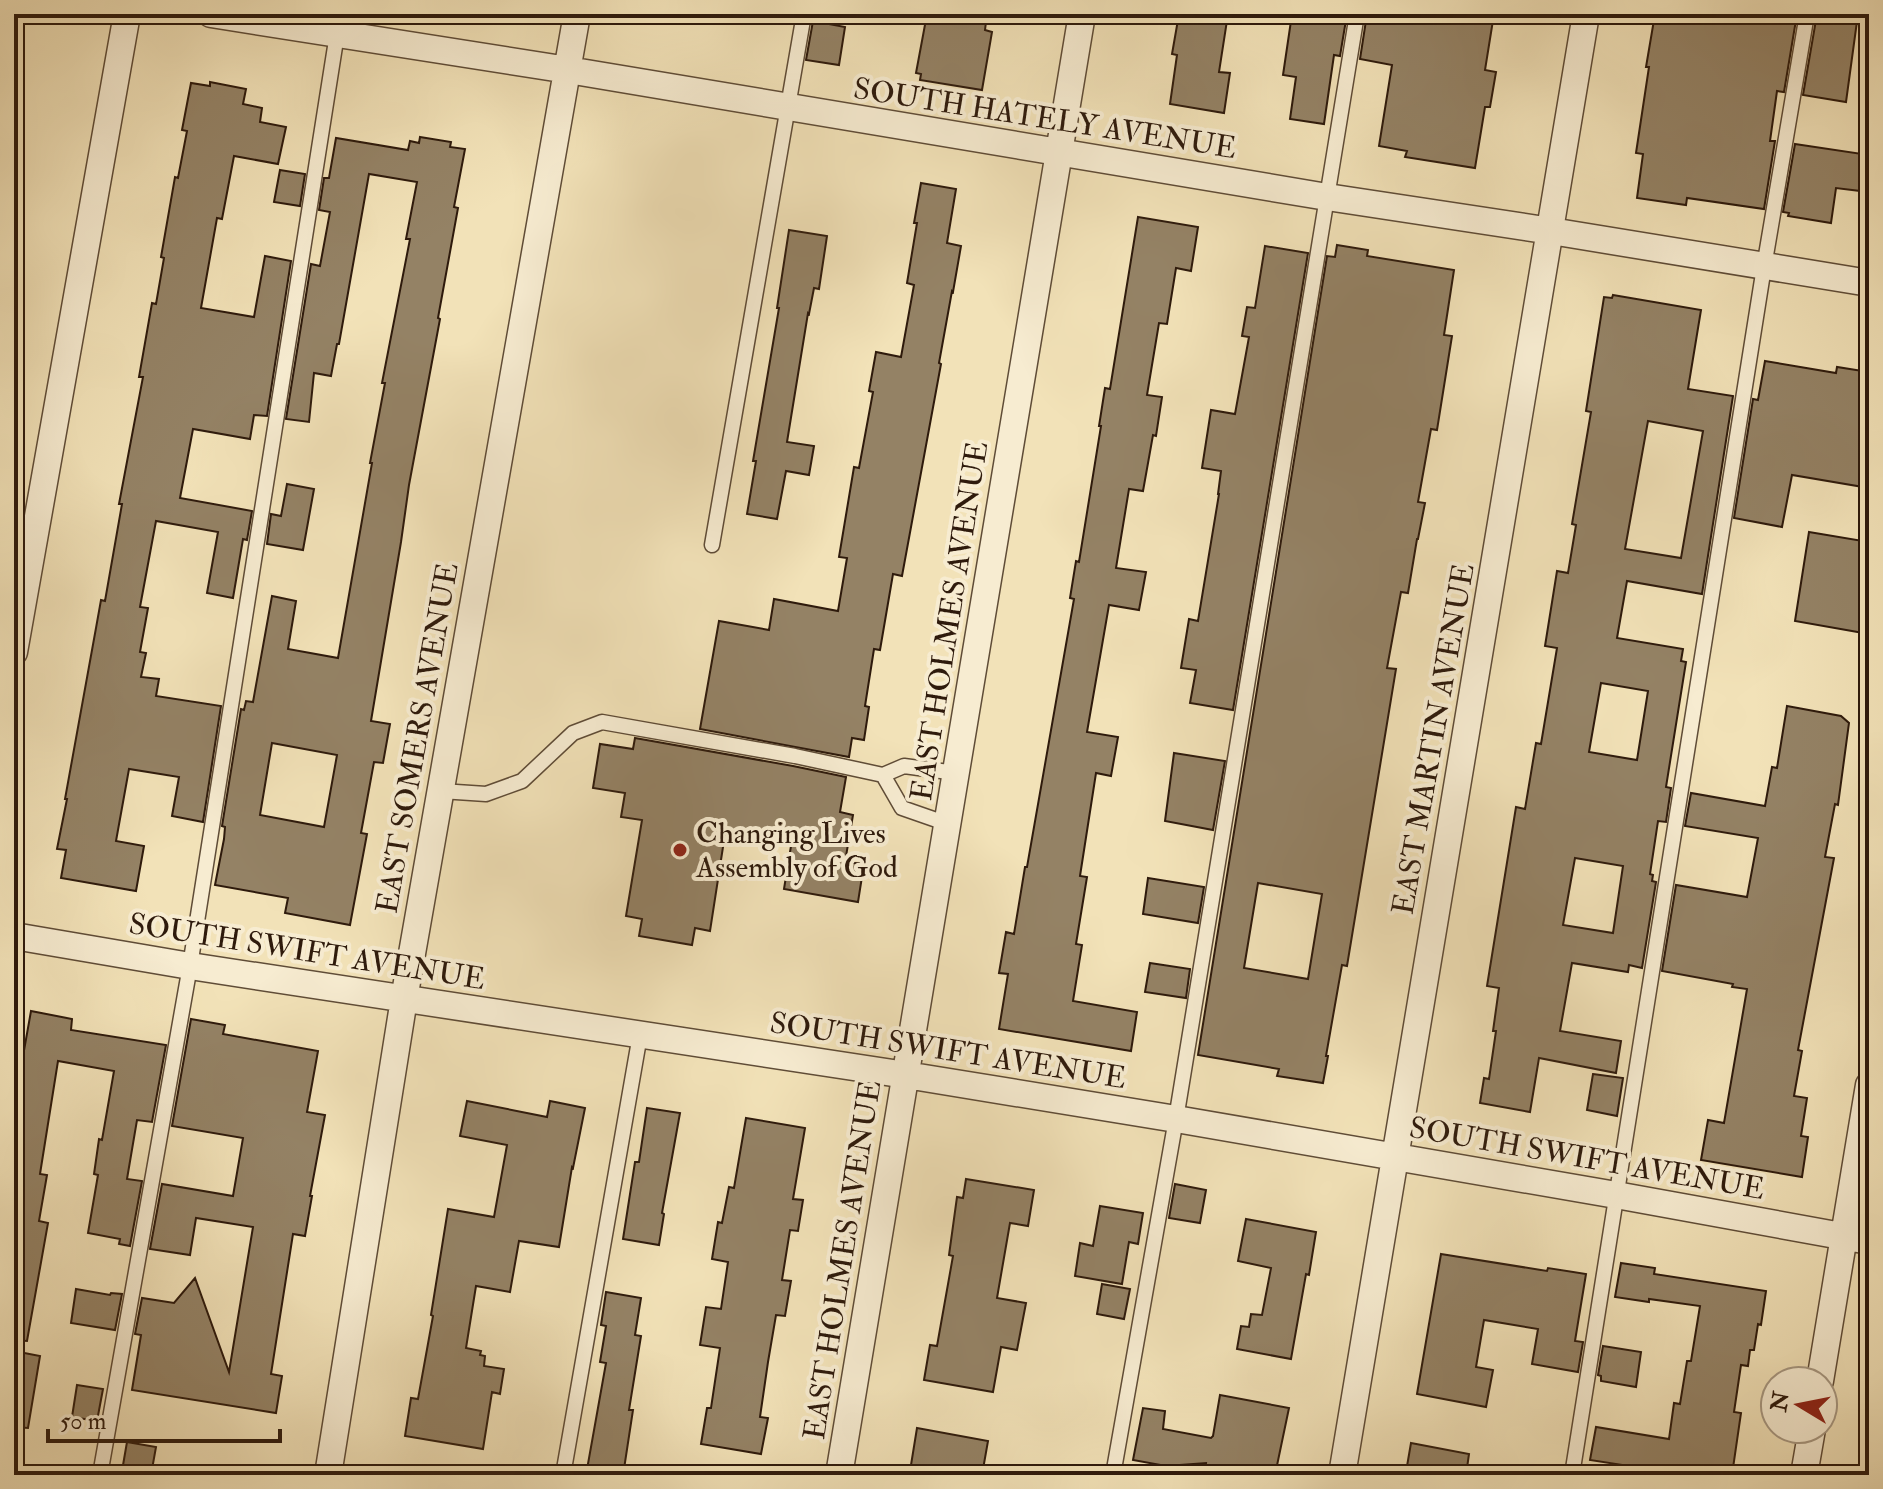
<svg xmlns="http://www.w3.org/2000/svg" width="1883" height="1489" viewBox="0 0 1883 1489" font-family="'IM FELL Double Pica',serif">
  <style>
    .building { fill: #948265; stroke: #2e1a0c; stroke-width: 2; fill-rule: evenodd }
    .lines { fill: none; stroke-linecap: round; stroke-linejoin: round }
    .service-casing { stroke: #5f4c37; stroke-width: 17 }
    .minor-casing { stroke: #5f4c37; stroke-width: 29 }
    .service { stroke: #f7ecd1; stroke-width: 14 }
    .minor { stroke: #f7ecd1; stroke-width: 26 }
    .poi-dot { fill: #8f2418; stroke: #f7ecd1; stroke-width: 3 }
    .labels { text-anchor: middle; stroke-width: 8; stroke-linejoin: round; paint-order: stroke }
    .street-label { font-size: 30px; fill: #2e1a0c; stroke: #f7ecd1 }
    .poi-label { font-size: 30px; fill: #2e1a0c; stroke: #f7ecd1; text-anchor: start }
  </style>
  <rect width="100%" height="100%" fill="#f2e2b8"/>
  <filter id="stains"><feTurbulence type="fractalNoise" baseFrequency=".0025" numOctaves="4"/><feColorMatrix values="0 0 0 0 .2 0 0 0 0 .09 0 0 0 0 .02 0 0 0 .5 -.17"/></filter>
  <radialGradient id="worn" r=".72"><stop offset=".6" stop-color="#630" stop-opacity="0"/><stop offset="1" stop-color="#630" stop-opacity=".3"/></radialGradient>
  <path class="building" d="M 927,14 L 987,14 L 985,30 L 992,32 L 982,90 L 920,80 L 921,74 L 916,73 Z
    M 1179,14 L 1228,14 L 1219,72 L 1230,73 L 1224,113 L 1170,104 L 1177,55 L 1172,54 Z
    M 1292,14 L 1347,14 L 1340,56 L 1334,55 L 1324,124 L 1290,119 L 1296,77 L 1283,75 Z
    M 1367,14 L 1494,14 L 1485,70 L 1496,72 L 1490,107 L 1485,107 L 1475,168 L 1405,157 L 1407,151 L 1379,146 L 1392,65 L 1360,59 Z
    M 1655,14 L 1797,14 L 1784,92 L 1777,91 L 1770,141 L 1775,141 L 1764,209 L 1687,198 L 1686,205 L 1637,198 L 1643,154 L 1636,153 L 1649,67 L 1646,67 Z
    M 1817,14 L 1858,14 L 1846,102 L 1803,95 Z
    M 813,21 L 845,27 L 839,65 L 806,60 Z
    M 210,82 L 246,89 L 243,104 L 262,108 L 260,122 L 286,127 L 278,164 L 234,156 L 222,219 L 217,218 L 201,308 L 254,317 L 265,256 L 291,261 L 267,416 L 254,415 L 250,439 L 193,429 L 180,498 L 252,511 L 247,540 L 243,539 L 233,598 L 207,593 L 218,532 L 156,521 L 140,607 L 148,608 L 140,652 L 146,653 L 141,677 L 159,679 L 156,696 L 221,706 L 203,822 L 172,816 L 179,777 L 129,769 L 116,841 L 144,846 L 136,891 L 61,878 L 66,850 L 57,849 L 67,799 L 65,799 L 96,628 L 101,600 L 105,601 L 122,504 L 119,504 L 143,377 L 139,377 L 152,303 L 156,304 L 164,258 L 161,257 L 175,177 L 178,178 L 187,131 L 182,130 L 191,83 L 210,86 Z
    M 420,137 L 451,142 L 450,147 L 465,149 L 454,207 L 458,208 L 438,318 L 440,319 L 409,485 L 401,542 L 371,721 L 390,724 L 383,763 L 374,762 L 361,833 L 367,834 L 350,925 L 285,913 L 288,898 L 215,885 L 224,839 L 225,827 L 222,826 L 241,709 L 244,710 L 246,701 L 253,702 L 272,596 L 296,601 L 288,649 L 338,658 L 372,463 L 370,463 L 385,383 L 382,383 L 410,239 L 406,239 L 417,182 L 369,174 L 339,344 L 337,344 L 331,376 L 314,373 L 309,422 L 286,419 L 311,264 L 320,266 L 330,212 L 319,210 L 324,178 L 329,178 L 336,138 L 408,150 L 410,141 L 419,143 ZM 272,743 L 337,755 L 324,827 L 260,815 Z
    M 1795,144 L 1869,155 L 1869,192 L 1836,188 L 1831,223 L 1788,216 L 1789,213 L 1783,212 Z
    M 280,170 L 305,174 L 300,206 L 274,202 Z
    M 921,183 L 956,189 L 947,243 L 961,246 L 953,292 L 952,291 L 939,363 L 941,364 L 902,576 L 893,574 L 880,650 L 874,649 L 865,706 L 869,707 L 864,740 L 852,738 L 849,757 L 700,729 L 719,621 L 769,630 L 774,599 L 838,611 L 847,558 L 839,557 L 854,467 L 859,468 L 873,392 L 869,391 L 876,352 L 901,357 L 914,285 L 907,283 L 917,223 L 914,223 Z
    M 1138,217 L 1198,227 L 1191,271 L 1176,268 L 1167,324 L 1159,323 L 1147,395 L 1162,397 L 1156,436 L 1153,435 L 1143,491 L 1129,489 L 1116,568 L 1146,572 L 1139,610 L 1109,605 L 1087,732 L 1118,737 L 1111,776 L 1096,773 L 1080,876 L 1087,877 L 1076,944 L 1082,945 L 1073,1001 L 1137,1012 L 1131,1051 L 999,1029 L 1008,974 L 999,973 L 1006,932 L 1014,934 L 1025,867 L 1027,867 L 1074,599 L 1070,598 L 1076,561 L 1079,562 L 1101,426 L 1099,426 L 1105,388 L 1110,389 Z
    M 789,230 L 827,236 L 819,289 L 814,288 L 809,314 L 808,313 L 787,442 L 814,446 L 809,475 L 786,471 L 777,519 L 747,514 L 756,461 L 753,461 L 779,308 L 777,308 Z
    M 1337,245 L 1368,250 L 1367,256 L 1454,270 L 1444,335 L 1452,336 L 1437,430 L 1431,429 L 1418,502 L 1425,503 L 1418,539 L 1417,539 L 1408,593 L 1401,592 L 1387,668 L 1396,669 L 1347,966 L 1342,965 L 1326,1056 L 1328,1056 L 1323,1083 L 1277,1076 L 1279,1069 L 1198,1055 L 1327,256 L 1335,257 ZM 1258,883 L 1322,894 L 1308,979 L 1244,968 Z
    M 1265,246 L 1308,253 L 1233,710 L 1190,703 L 1196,670 L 1181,668 L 1189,619 L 1198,621 L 1219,494 L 1218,494 L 1221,471 L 1202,468 L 1211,410 L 1235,414 L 1249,337 L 1242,336 L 1247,307 L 1255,308 Z
    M 1613,295 L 1701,310 L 1688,389 L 1733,396 L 1702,594 L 1627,581 L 1617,638 L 1683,649 L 1681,661 L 1686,662 L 1666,787 L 1671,788 L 1666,822 L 1658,821 L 1650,874 L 1653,875 L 1652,881 L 1656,882 L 1642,968 L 1629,965 L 1628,972 L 1572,963 L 1560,1031 L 1621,1041 L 1616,1073 L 1539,1058 L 1530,1112 L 1480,1103 L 1484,1078 L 1489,1079 L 1496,1031 L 1493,1031 L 1499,988 L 1487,986 L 1516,807 L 1525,809 L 1536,743 L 1541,744 L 1557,648 L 1545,646 L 1557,571 L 1568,573 L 1576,525 L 1572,524 L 1591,412 L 1586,411 L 1604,297 L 1612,298 ZM 1648,421 L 1703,431 L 1681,558 L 1625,549 ZM 1601,683 L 1648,691 L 1637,760 L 1589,752 ZM 1575,858 L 1623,866 L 1613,933 L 1563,925 Z
    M 1765,361 L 1836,373 L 1837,367 L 1869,372 L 1869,488 L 1792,475 L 1782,527 L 1734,518 L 1753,399 L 1758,400 Z
    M 287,484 L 314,489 L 303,550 L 267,544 L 271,514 L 281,516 Z
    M 1809,532 L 1869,542 L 1869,634 L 1795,621 Z
    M 1787,706 L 1841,716 L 1849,723 L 1838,805 L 1835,804 L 1825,857 L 1834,858 L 1798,1050 L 1802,1051 L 1794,1096 L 1807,1098 L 1801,1136 L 1808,1137 L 1802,1177 L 1701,1160 L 1708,1120 L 1724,1123 L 1747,989 L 1732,987 L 1733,984 L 1662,971 L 1676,885 L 1747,897 L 1758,838 L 1685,826 L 1691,793 L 1765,806 L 1772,767 L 1777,768 Z
    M 635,738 L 793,766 L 846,777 L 840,812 L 853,815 L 845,862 L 864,864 L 858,902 L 784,889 L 791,846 L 725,834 L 710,931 L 695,928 L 692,945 L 639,936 L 642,919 L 626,916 L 642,820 L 621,817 L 625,793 L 593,788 L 600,744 L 633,749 Z
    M 1174,753 L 1225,761 L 1213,830 L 1165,821 Z
    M 1148,878 L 1204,887 L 1198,923 L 1143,914 Z
    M 1150,963 L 1190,969 L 1186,998 L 1145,992 Z
    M 31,1011 L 72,1019 L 71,1030 L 166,1045 L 152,1122 L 137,1120 L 127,1179 L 142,1181 L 130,1246 L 119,1244 L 120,1239 L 88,1233 L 98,1175 L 94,1174 L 99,1139 L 102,1140 L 114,1071 L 58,1061 L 40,1174 L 47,1175 L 39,1221 L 48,1223 L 27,1341 L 14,1340 L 14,1090 L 17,1090 Z
    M 191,1019 L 225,1025 L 223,1034 L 318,1051 L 307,1112 L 325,1115 L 310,1196 L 312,1196 L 305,1236 L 293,1234 L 271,1374 L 282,1376 L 276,1413 L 132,1390 L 141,1335 L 135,1334 L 142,1298 L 174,1303 L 195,1278 L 229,1372 L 253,1227 L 196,1218 L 190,1255 L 150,1249 L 162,1184 L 233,1196 L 243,1138 L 172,1126 Z
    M 1593,1074 L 1623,1078 L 1617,1116 L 1587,1110 Z
    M 467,1101 L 547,1117 L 550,1101 L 585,1108 L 573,1168 L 572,1167 L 559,1247 L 519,1241 L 510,1292 L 476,1286 L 466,1348 L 481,1351 L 480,1355 L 485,1356 L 484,1366 L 504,1369 L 500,1394 L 492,1392 L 483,1449 L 405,1436 L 411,1398 L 418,1399 L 433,1316 L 431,1315 L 448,1209 L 494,1217 L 507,1145 L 460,1136 Z
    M 647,1108 L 680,1113 L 662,1213 L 664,1214 L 659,1245 L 623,1239 L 635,1162 L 639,1162 Z
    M 746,1118 L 805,1128 L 793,1199 L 803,1200 L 798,1231 L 790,1230 L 782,1280 L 791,1281 L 785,1316 L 776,1315 L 768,1362 L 760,1417 L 768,1418 L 761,1454 L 701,1444 L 707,1408 L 711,1408 L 720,1348 L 700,1345 L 706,1307 L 721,1309 L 728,1262 L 712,1259 L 718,1222 L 722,1223 L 729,1187 L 734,1188 Z
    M 966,1179 L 1034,1190 L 1028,1226 L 1010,1223 L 997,1298 L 1026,1303 L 1017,1350 L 1001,1347 L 993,1392 L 924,1380 L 930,1345 L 937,1346 L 953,1256 L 949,1255 L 957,1197 L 963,1198 Z
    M 1175,1184 L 1206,1190 L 1200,1223 L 1169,1218 Z
    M 1100,1206 L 1143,1213 L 1138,1244 L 1129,1242 L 1122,1284 L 1075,1276 L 1080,1243 L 1093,1246 Z
    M 1246,1219 L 1316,1232 L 1309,1275 L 1306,1274 L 1291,1359 L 1237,1349 L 1241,1326 L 1249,1327 L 1251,1314 L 1262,1315 L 1271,1268 L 1238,1261 Z
    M 1441,1254 L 1547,1271 L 1548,1268 L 1586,1274 L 1575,1341 L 1583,1342 L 1578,1372 L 1532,1364 L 1538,1329 L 1484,1320 L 1476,1367 L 1493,1370 L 1486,1407 L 1417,1394 Z
    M 1621,1263 L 1655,1268 L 1654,1274 L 1766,1291 L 1761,1325 L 1758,1324 L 1754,1350 L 1750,1350 L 1748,1366 L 1741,1365 L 1734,1412 L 1741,1413 L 1732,1475 L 1668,1475 L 1668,1472 L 1590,1460 L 1596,1427 L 1669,1439 L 1674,1403 L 1680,1404 L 1687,1361 L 1691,1361 L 1700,1306 L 1649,1299 L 1649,1302 L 1615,1297 Z
    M 1102,1284 L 1130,1289 L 1124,1319 L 1097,1314 Z
    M 76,1289 L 110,1295 L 111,1293 L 122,1294 L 115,1330 L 71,1323 Z
    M 606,1292 L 641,1298 L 635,1335 L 641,1336 L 629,1410 L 633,1410 L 624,1469 L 620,1468 L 619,1475 L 586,1475 L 606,1363 L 600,1362 L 606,1326 L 601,1325 Z
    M 1603,1346 L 1641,1352 L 1636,1387 L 1601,1381 L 1601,1376 L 1598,1375 Z
    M 14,1351 L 40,1356 L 28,1428 L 14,1427 Z
    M 77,1385 L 103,1389 L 97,1421 L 72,1417 Z
    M 1220,1395 L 1289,1408 L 1275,1475 L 1224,1475 L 1205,1472 L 1206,1463 L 1166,1466 L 1133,1460 L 1143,1408 L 1165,1411 L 1163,1429 L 1211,1438 L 1213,1436 Z
    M 917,1428 L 988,1441 L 982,1475 L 968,1475 L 911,1465 Z
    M 127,1442 L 156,1447 L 151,1475 L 122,1471 Z
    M 1411,1443 L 1469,1454 L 1466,1475 L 1424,1475 L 1406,1472 Z"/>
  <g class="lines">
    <defs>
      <path id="service" d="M 712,545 L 804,14
        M 883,775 L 902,808 L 948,824
        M 441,791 L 486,794 L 522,781 L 573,733 L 602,722 L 795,756 L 883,775 L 904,766 L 956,773
        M 100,1475 L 190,966 L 337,34
        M 563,1475 L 640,1035
        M 1113,1475 L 1176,1119 L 1357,14
        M 1572,1475 L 1764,267 L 1807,14"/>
      <path id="minor" d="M 211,14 L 568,70 L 1327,197 L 1551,231 L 1869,283
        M 14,652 L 127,14
        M 14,936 L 190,966 L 906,1075 L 1176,1119 L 1616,1195 L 1869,1241
        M 1820,1381 L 1869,1085
        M 328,1475 L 404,999 L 577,14
        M 839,1475 L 1082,14
        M 1342,1475 C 1421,988 1508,502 1586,14
        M 1804,1475 L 1812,1429"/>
    </defs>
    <use href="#service" class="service-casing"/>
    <use href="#minor" class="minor-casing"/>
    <use href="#service" class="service"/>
    <use href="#minor" class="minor"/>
  </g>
  <circle class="poi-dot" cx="680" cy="850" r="8"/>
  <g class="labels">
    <g class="street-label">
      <text transform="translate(1045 118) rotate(9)" y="10">SOUTH HATELY AVENUE</text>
      <text transform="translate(949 621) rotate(-81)" y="10">EAST HOLMES AVENUE</text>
      <text transform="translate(417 738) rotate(-80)" y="10">EAST SOMERS AVENUE</text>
      <text transform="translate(1433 739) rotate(-80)" y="10">EAST MARTIN AVENUE</text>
      <text transform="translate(307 951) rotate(9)" y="10">SOUTH SWIFT AVENUE</text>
      <text transform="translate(948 1050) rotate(9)" y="10">SOUTH SWIFT AVENUE</text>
      <text transform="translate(1587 1158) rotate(10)" y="10">SOUTH SWIFT AVENUE</text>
      <text transform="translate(842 1260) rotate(-81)" y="10">EAST HOLMES AVENUE</text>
    </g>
    <g class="poi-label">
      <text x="696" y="843">Changing Lives<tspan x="696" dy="34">Assembly of God</tspan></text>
    </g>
  </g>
  <rect width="1883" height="1489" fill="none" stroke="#f2e2b8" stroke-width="48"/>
  <rect x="16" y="16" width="1851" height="1457" fill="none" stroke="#2e1a0c" stroke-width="4"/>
  <rect x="24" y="24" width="1835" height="1441" fill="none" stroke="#2e1a0c" stroke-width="2"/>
  <g transform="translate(1799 1405) rotate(280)"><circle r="38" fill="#f7ecd1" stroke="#a79882" stroke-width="2"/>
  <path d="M0-6L14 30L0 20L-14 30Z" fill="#8f2418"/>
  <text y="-12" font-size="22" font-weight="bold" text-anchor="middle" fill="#2e1a0c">N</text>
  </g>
  <path d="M48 1429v12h232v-12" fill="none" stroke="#2e1a0c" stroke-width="4"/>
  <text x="60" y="1429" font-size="24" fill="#2e1a0c" stroke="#f7ecd1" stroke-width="6" paint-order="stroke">50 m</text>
  <rect width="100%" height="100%" filter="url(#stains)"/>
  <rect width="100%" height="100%" fill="url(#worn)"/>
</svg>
